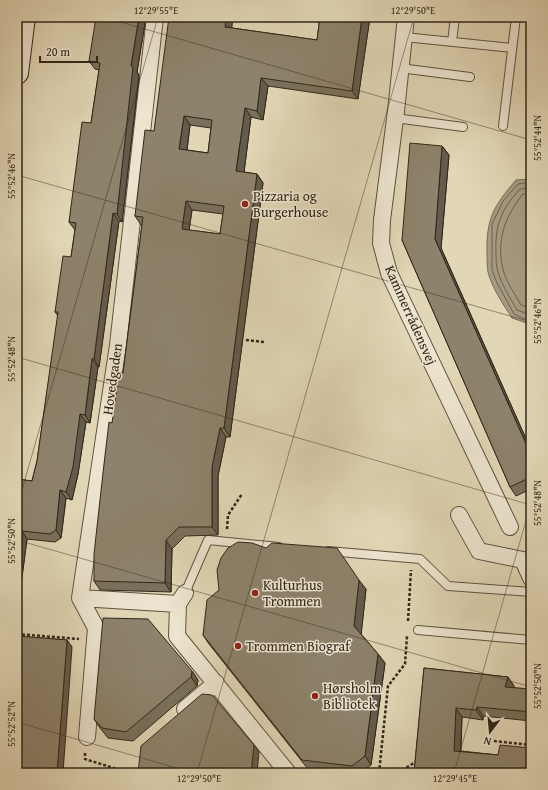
<svg xmlns="http://www.w3.org/2000/svg" width="548" height="790" viewBox="0 0 548 790" font-family="'Gentium Book Plus',serif">
  <style>
    .water { fill: #a59a80; stroke: #776c57 }
    .lines { fill: none; stroke-linecap: round; stroke-linejoin: round }
    .shore { stroke: #6b604d; stroke-width: 1 }
    .lane-casing { stroke: #5d5341; stroke-width: 10 }
    .street-casing { stroke: #5d5341; stroke-width: 18 }
    .secondary-casing { stroke: #31271a; stroke-width: 24 }
    .path { stroke: #31271a; stroke-width: 2.5; stroke-dasharray: 3 2; stroke-linecap: butt }
    .lane { stroke: #ece4cf; stroke-width: 8 }
    .street { stroke: #ece4cf; stroke-width: 16 }
    .secondary { stroke: #ece4cf; stroke-width: 22 }
    .wall { fill: #79705c; stroke: #31271a; fill-rule: evenodd }
    .shaded-wall { fill: #635b4b; stroke: #31271a }
    .building { fill: #8d826b; stroke: #31271a; fill-rule: evenodd }
    .ticks { fill: none; stroke: #31271a; stroke-width: 1; stroke-opacity: 0.45 }
    .poi-dot { fill: #8f2418; stroke: #ece4cf; stroke-width: 1.5 }
    .labels { text-anchor: middle; stroke-width: 3; stroke-linejoin: round; paint-order: stroke }
    .poi-label { font-size: 14px; fill: #31271a; stroke: #ece4cf; text-anchor: start }
    .street-label { font-size: 14px; fill: #31271a; stroke: #ece4cf }
    .neatline { fill: none; stroke: #31271a; stroke-width: 1.5 }
    .ticks-label { font-size: 10px; text-anchor: middle; fill: #31271a }
  </style>
  <rect width="100%" height="100%" fill="#e1d6b5"/>
  <filter id="stains"><feTurbulence type="fractalNoise" baseFrequency=".005" numOctaves="4"/><feColorMatrix values="0 0 0 0 .2 0 0 0 0 .09 0 0 0 0 .02 0 0 0 .5 -.17"/></filter>
  <radialGradient id="worn" r=".72"><stop offset=".6" stop-color="#630" stop-opacity="0"/><stop offset="1" stop-color="#630" stop-opacity=".3"/></radialGradient>
  <path class="water" d="M 531,179 L 531,327 L 524,322 L 512,318 C 503,304 492,288 488,272 C 487,266 487,260 487,254 C 486,218 494,206 516,180 Z"/>
  <g class="lines">
    <path class="shore" d="M 531,182 L 518,184 L 503,201 L 492,224 L 492,270 L 497,283 L 514,314 L 531,322
      M 531,188 L 520,189 C 501,210 495,224 496,253 C 496,259 496,266 498,272 C 502,285 510,298 517,310 L 531,315
      M 531,194 L 523,194 C 505,216 496,241 503,269 C 506,282 515,294 521,305 L 531,308"/>
    <defs>
      <path id="lane" d="M 404,37 L 512,48
        M 452,42 L 455,17
        M 400,68 L 470,77
        M 395,118 L 463,127
        M 503,126 L 516,17
        M 328,551 L 420,559 L 448,586 L 531,592
        M 185,593 L 208,540 L 279,547
        M 418,630 L 531,640"/>
      <path id="street" d="M 406,17 L 396,111 L 382,220 L 381,243 L 389,273 L 510,527
        M 459,515 L 479,551 L 523,560 L 531,578
        M 185,593 L 178,604 L 177,636 L 288,773
        M 80,598 L 178,604
        M 185,709 L 216,683
        M 87,737 L 96,628 L 80,598 L 118,345 L 155,17"/>
      <path id="secondary" d="M 17,73 L 24,17"/>
    </defs>
    <use href="#lane" class="lane-casing"/>
    <use href="#street" class="street-casing"/>
    <use href="#secondary" class="secondary-casing"/>
    <path class="path" d="M 246,340 L 264,342
      M 227,529 L 228,515 L 242,494
      M 408,621 L 411,570
      M 17,634 L 79,639
      M 484,740 L 531,745
      M 85,753 L 85,759 L 120,770 L 120,773
      M 379,773 L 388,686 L 405,664 L 407,636
      M 398,773 L 417,761"/>
    <use href="#lane" class="lane"/>
    <use href="#street" class="street"/>
    <use href="#secondary" class="secondary"/>
  </g>
  <path class="wall" d="M 146,17 L 137,72 L 139,75 L 122,222 L 119,221 L 99,367 L 98,367 L 90,423 L 86,422 L 78,474 L 72,500 L 66,498 L 61,538 L 55,542 L 27,539 L 17,615 L 17,479 L 32,481 L 37,461 L 58,316 L 55,312 L 71,257 L 75,230 L 69,222 L 91,123 L 99,70 L 95,69 L 89,61 Z
    M 320,17 L 370,17 L 358,99 L 268,86 L 263,120 L 251,117 L 244,172 L 257,174 L 263,183 L 230,437 L 226,437 L 218,476 L 218,535 L 185,536 L 172,549 L 171,592 L 100,590 L 94,581 L 123,373 L 142,225 L 141,225 L 135,216 L 154,131 L 232,28 L 317,40 ZM 190,125 L 211,128 L 208,153 L 187,150 ZM 192,210 L 223,214 L 220,234 L 189,230 Z
    M 531,109 L 531,156 L 527,151 Z
    M 442,146 L 449,155 L 441,248 L 531,450 L 531,489 L 516,496 L 510,487 L 402,240 Z
    M 366,589 L 361,634 L 378,654 L 385,663 L 371,765 L 361,773 L 339,773 L 308,769 L 209,644 L 203,635 L 219,590 Z
    M 17,636 L 67,640 L 72,647 L 21,679 L 17,678 Z
    M 424,668 L 508,677 L 514,686 L 514,688 L 531,689 L 531,721 L 483,716 L 483,720 L 462,717 L 461,751 L 498,755 L 531,748 L 414,773 Z
    M 192,671 L 198,680 L 197,686 L 133,741 L 108,738 L 100,728 L 94,719 Z"/>
  <path class="shaded-wall" d="M 139,17 L 146,17 L 137,72 L 139,75 L 122,222 L 117,214 L 131,66 Z
    M 226,17 L 233,17 L 231,35 L 225,27 Z
    M 362,17 L 370,17 L 358,99 L 352,91 Z
    M 261,78 L 268,86 L 263,120 L 257,111 Z
    M 245,108 L 251,117 L 243,180 L 236,171 Z
    M 184,116 L 190,125 L 186,158 L 179,149 Z
    M 442,146 L 449,155 L 441,248 L 531,450 L 531,455 L 435,239 Z
    M 257,174 L 263,183 L 230,437 L 224,428 Z
    M 186,201 L 192,210 L 188,238 L 182,229 Z
    M 113,213 L 119,221 L 99,367 L 94,359 Z
    M 92,359 L 98,367 L 90,423 L 85,415 Z
    M 80,414 L 86,422 L 78,474 L 72,500 L 66,492 Z
    M 220,428 L 226,437 L 218,476 L 218,535 L 212,527 L 212,467 Z
    M 60,490 L 66,498 L 61,538 L 56,530 Z
    M 22,531 L 27,539 L 17,615 L 17,565 Z
    M 166,540 L 172,549 L 171,592 L 165,583 Z
    M 359,580 L 366,589 L 361,636 L 354,626 Z
    M 67,640 L 72,647 L 63,773 L 57,773 Z
    M 378,654 L 385,663 L 371,765 L 365,756 Z
    M 192,671 L 198,680 L 197,686 L 191,677 Z
    M 508,677 L 514,686 L 511,696 L 505,687 Z
    M 477,707 L 483,716 L 483,720 L 476,710 Z
    M 456,708 L 462,717 L 460,760 L 454,751 Z
    M 254,745 L 259,752 L 257,773 L 251,773 Z"/>
  <path class="building" d="M 96,17 L 139,17 L 131,66 L 133,67 L 117,214 L 113,213 L 94,359 L 92,359 L 85,415 L 80,414 L 73,467 L 66,492 L 60,490 L 56,530 L 50,534 L 22,531 L 17,565 L 17,479 L 32,481 L 37,461 L 58,312 L 55,312 L 63,256 L 71,257 L 76,223 L 69,222 L 82,122 L 91,123 L 100,63 L 89,61 Z
    M 169,17 L 226,17 L 225,27 L 317,40 L 320,17 L 362,17 L 352,91 L 261,78 L 257,111 L 245,108 L 236,171 L 257,174 L 224,428 L 220,428 L 212,467 L 212,527 L 179,527 L 166,540 L 165,583 L 94,581 L 94,554 L 104,464 L 109,422 L 112,423 L 119,372 L 123,373 L 143,217 L 135,216 L 145,130 L 154,131 ZM 184,116 L 212,120 L 208,153 L 179,149 ZM 186,201 L 224,206 L 220,234 L 182,229 Z
    M 531,109 L 531,151 L 527,151 Z
    M 410,143 L 442,146 L 435,239 L 531,455 L 531,477 L 510,487 L 402,240 Z
    M 238,542 L 252,543 L 266,548 L 272,543 L 337,548 L 359,580 L 354,626 L 378,654 L 365,756 L 352,766 L 302,760 L 203,635 L 207,600 L 219,590 L 217,570 L 221,558 L 228,548 Z
    M 103,618 L 148,619 L 192,671 L 191,677 L 126,732 L 102,728 L 94,719 Z
    M 17,636 L 67,640 L 57,773 L 17,773 L 17,734 L 21,672 L 17,671 Z
    M 424,668 L 508,677 L 505,687 L 531,689 L 531,712 L 477,707 L 476,710 L 456,708 L 454,751 L 498,755 L 500,745 L 531,748 L 531,773 L 414,773 Z
    M 202,694 L 212,695 L 254,745 L 251,773 L 138,773 L 141,746 Z"/>
  <path class="ticks" d="M 103,17 L 531,140M 17,175 L 531,322M 17,357 L 531,505M 17,507 L 158,17M 17,540 L 531,687M 17,722 L 194,773M 197,773 L 414,17M 454,773 L 531,503"/>
  <g class="poi-dot">
    <circle cx="245" cy="204" r="4"/>
    <circle cx="255" cy="593" r="4"/>
    <circle cx="238" cy="646" r="4"/>
    <circle cx="315" cy="696" r="4"/>
  </g>
  <g class="labels">
    <g class="poi-label">
      <text x="253" y="201">Pizzaria og<tspan x="253" dy="16">Burgerhouse</tspan></text>
      <text x="263" y="590">Kulturhus<tspan x="263" dy="16">Trommen</tspan></text>
      <text x="246" y="651">Trommen Biograf</text>
      <text x="323" y="693">Hørsholm<tspan x="323" dy="16">Bibliotek</tspan></text>
    </g>
    <g class="street-label">
      <text transform="translate(411 315) rotate(66)" y="5">Kammerrådensvej</text>
      <text transform="translate(112 379) rotate(-82)" y="5">Hovedgaden</text>
    </g>
  </g>
  <rect width="548" height="790" fill="none" stroke="#e1d6b5" stroke-width="44"/>
  <g transform="translate(490 732) rotate(196)" stroke="#ece4cf" stroke-width="3" paint-order="stroke">
  <path d="M0-3L7 15L0 10L-7 15Z" fill="#31271a"/>
  <text y="-6" font-size="11" font-weight="bold" text-anchor="middle" fill="#31271a">N</text>
  </g>
  <path d="M40 56v6h57v-6" fill="none" stroke="#31271a" stroke-width="2"/>
  <text x="46" y="56" font-size="12" fill="#31271a" stroke="#ece4cf" stroke-width="3" paint-order="stroke">20 m</text>
  <rect x="22" y="22" width="504" height="746" class="neatline"/>
  <g class="ticks-label">
    <text x="156" y="14">12°29'55"E</text>
    <text x="413" y="14">12°29'50"E</text>
    <text transform="translate(537 138) rotate(-90)" y="4">55°52'44"N</text>
    <text transform="translate(11 176) rotate(-90)" y="4">55°52'46"N</text>
    <text transform="translate(537 321) rotate(-90)" y="4">55°52'46"N</text>
    <text transform="translate(11 359) rotate(-90)" y="4">55°52'48"N</text>
    <text transform="translate(537 503) rotate(-90)" y="4">55°52'48"N</text>
    <text transform="translate(11 541) rotate(-90)" y="4">55°52'50"N</text>
    <text transform="translate(537 686) rotate(-90)" y="4">55°52'50"N</text>
    <text transform="translate(11 724) rotate(-90)" y="4">55°52'52"N</text>
    <text x="199" y="782">12°29'50"E</text>
    <text x="455" y="782">12°29'45"E</text>
  </g>
  <rect width="100%" height="100%" filter="url(#stains)"/>
  <rect width="100%" height="100%" fill="url(#worn)"/>
</svg>
